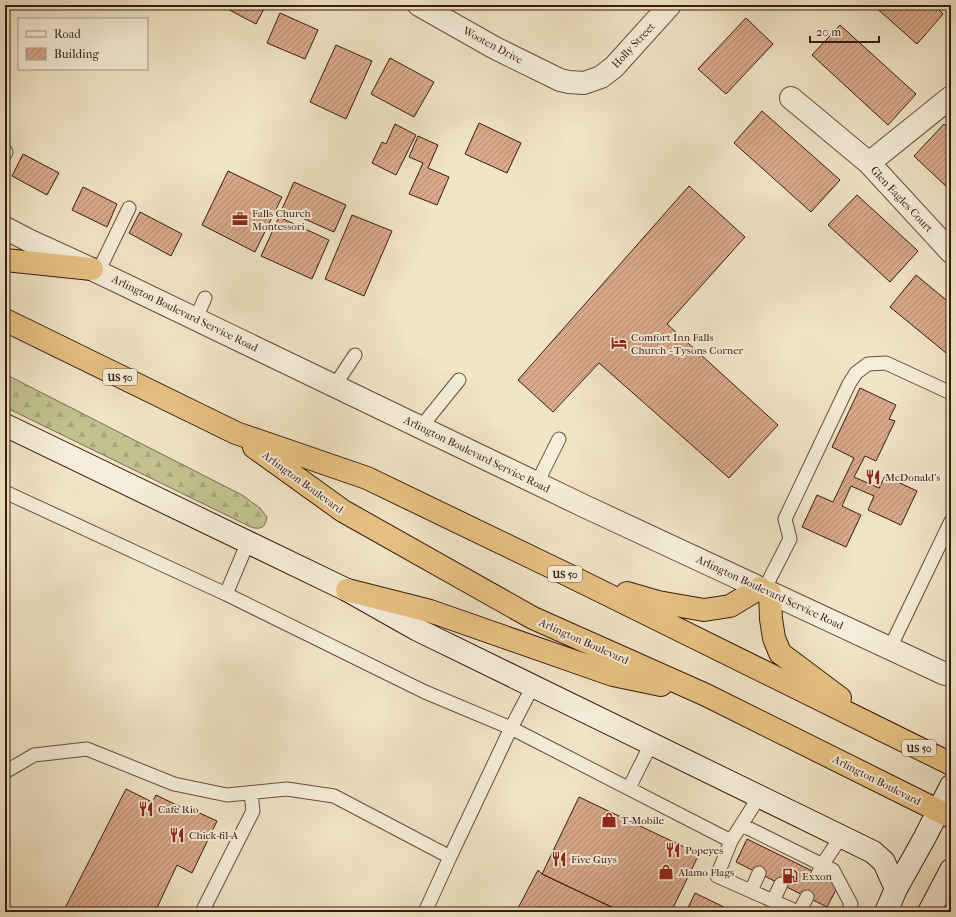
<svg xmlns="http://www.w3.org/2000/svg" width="956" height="917" viewBox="0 0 956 917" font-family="'IM FELL French Canon',serif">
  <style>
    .forest { fill: url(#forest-firs); stroke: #7d6e50 }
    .building { fill: url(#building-hatch); stroke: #391a0f }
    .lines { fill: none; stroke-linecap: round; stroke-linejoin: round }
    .lane-casing { stroke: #674d3d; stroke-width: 15 }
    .street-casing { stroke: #674d3d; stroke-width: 24 }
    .secondary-casing { stroke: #391a0f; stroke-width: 24 }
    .highway-casing { stroke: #391a0f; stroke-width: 24 }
    .lane { stroke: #f6eeda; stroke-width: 13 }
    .street { stroke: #f6eeda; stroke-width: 22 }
    .secondary { stroke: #f6eeda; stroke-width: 22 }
    .highway { stroke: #e8c283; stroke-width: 22 }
    .labels { text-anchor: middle; stroke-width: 4; stroke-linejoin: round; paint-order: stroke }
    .shield { fill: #f6eeda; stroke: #725a4c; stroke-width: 1 }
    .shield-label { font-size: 10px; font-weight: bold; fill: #391a0f }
    .street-label { font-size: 11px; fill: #391a0f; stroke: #f6eeda }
    .poi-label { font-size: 11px; fill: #391a0f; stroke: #f6eeda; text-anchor: start }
  </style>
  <defs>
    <pattern id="forest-firs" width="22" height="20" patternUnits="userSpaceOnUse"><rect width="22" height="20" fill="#c1c290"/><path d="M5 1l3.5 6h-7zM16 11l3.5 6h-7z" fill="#a7a67b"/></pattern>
    <pattern id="building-hatch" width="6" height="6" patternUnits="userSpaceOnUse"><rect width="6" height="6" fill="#d9aa8c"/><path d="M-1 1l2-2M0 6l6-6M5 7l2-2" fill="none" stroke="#b18a71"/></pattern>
  </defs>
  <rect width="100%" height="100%" fill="#f1e5c6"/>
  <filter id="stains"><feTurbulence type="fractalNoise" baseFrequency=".005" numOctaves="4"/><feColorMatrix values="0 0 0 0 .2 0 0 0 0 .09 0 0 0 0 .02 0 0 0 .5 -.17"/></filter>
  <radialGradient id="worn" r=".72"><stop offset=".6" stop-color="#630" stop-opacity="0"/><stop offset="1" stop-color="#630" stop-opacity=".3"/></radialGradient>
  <path class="forest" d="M 5,374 L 242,495 L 260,508 L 267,517 C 265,528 261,530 251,527 L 5,407 Z"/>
  <path class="building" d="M 220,5 L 266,5 L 256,24 Z
    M 873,5 L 934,5 L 943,14 L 917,44 Z
    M 280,13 L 318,30 L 305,59 L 267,43 Z
    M 746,18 L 773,44 L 726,94 L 698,69 Z
    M 840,25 L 916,94 L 888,125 L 812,55 Z
    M 336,45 L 372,61 L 346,119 L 310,102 Z
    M 390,58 L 434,82 L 414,117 L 371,94 Z
    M 762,111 L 840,180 L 811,212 L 734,143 Z
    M 479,123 L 521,143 L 507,173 L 465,154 Z
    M 395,124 L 416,135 L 396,175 L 372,163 L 382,142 L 386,144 Z
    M 944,124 L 951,131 L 951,191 L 914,156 Z
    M 418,136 L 438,145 L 428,168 L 449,177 L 437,205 L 409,194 L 423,163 L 409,157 Z
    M 23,154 L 59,173 L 47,195 L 12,176 Z
    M 228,171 L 282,197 L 255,252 L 202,225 Z
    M 294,182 L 346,205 L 334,232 L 282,209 Z
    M 689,186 L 745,237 L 667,324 L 778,425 L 729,478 L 599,363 L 553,412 L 518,380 Z
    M 83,187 L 117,204 L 107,227 L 72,210 Z
    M 857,195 L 918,251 L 890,282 L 828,225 Z
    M 140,212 L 182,234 L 171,256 L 129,233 Z
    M 352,215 L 392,231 L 364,296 L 325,279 Z
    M 279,217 L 329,240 L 312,279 L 261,256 Z
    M 916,275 L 951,304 L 951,357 L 890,307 Z
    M 860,388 L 896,405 L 889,419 L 895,421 L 876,461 L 865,456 L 854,477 L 879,488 L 885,476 L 917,491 L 901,525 L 868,510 L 874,496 L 851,486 L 842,506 L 861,515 L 846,547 L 802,527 L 817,495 L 833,502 L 854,458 L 832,447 Z
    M 126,789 L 152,802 L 156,795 L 193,813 L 195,811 L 217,821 L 192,873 L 177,865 L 155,912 L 63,912 Z
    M 579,797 L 699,854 L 671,912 L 622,912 L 542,874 Z
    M 747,839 L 839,884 L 827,907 L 736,862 Z
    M 538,870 L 542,874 L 622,912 L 516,912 Z
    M 695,893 L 734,912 L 686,912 Z"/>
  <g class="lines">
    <defs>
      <path id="lane" d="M 5,154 L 6,152
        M 98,272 L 129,208
        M 196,318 L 205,298
        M 335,385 L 355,355
        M 421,427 L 459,380
        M 537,483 L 559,439
        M 5,492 L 226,594 L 425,692 L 511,728 L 731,841
        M 764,590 L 790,539 L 785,519 L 849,384 L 856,373 L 868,364 L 886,363 L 951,393
        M 226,594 L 248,542
        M 890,648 L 951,521
        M 5,772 L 34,755 L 87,749 L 174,784 L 227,795 L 287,789 L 334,796 L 450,857 L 425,912
        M 629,788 L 651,744
        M 759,797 L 731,841 L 717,876 L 798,912
        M 742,825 L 833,870 L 851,904 L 848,912
        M 450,857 L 511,728 L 533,686
        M 818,874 L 822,865 L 841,837
        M 751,891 L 759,873
        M 773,901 L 781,884
        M 202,912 L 253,811 L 251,793
        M 799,912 L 807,897"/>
      <path id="street" d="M 419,5 L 495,48 L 560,80 L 569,82 L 584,83 L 601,77 L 614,67 L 670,5
        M 791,98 L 869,163 L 951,252
        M 869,163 L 951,97
        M 5,228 L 28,240 L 98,272 L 584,506 L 945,674 L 951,675"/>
      <path id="secondary" d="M 5,425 L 347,590 L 416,629 L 873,852 L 884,862 L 896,889
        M 886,912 L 896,889 L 925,837 L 951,786
        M 929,912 L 951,870"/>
      <path id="highway" d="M 5,260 L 92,269
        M 5,320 L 236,433 L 367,478 L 568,575 L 951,764
        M 254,447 L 343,511 L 533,618 L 706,695 L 951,817
        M 347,590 L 430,611 L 613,675 L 661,685
        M 627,593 L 658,602 L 704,610 L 730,606 L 760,588
        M 770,593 L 771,619 L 774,638 L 780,653 L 840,698"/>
    </defs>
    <use href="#lane" class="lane-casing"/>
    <use href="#street" class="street-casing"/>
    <use href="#secondary" class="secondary-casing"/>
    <use href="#highway" class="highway-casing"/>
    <use href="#lane" class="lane"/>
    <use href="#street" class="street"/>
    <use href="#secondary" class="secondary"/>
    <use href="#highway" class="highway"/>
  </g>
  <defs>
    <symbol id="office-bare" viewBox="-9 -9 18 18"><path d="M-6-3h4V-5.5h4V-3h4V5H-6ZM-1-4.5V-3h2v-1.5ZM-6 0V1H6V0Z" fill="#8f2418" stroke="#f6eeda" stroke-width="2.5" paint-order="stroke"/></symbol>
    <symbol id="hotel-bare" viewBox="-9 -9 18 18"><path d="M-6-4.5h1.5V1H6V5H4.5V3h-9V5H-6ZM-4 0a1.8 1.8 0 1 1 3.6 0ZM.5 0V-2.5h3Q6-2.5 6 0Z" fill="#8f2418" stroke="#f6eeda" stroke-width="2.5" paint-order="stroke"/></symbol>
    <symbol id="restaurant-bare" viewBox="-9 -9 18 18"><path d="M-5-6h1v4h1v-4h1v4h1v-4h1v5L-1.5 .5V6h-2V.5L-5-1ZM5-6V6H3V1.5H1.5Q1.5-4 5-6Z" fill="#8f2418" stroke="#f6eeda" stroke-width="2.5" paint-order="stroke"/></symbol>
    <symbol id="shop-bare" viewBox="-9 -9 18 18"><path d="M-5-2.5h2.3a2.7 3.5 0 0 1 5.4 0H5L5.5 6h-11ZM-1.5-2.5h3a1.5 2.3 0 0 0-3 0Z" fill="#8f2418" stroke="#f6eeda" stroke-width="2.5" paint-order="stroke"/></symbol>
    <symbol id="fuel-bare" viewBox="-9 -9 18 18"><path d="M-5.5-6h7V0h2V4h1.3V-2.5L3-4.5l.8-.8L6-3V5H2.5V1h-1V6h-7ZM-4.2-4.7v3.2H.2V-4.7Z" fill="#8f2418" stroke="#f6eeda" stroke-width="2.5" paint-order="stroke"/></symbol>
  </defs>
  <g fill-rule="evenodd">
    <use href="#office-bare" x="229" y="208" width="22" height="22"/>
    <use href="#hotel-bare" x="608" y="332" width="22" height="22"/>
    <use href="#restaurant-bare" x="862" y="466" width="22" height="22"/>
    <use href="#restaurant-bare" x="135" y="798" width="22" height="22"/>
    <use href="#shop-bare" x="598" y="809" width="22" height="22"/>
    <use href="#restaurant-bare" x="166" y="824" width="22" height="22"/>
    <use href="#restaurant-bare" x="662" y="839" width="22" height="22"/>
    <use href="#restaurant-bare" x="548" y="848" width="22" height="22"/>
    <use href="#shop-bare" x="655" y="861" width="22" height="22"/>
    <use href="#fuel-bare" x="779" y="865" width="22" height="22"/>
  </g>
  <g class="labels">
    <g class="shield">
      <rect x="103" y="369" width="34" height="16" rx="3"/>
      <rect x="548" y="566" width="34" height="16" rx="3"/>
      <rect x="902" y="740" width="34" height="16" rx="3"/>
    </g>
    <g class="shield-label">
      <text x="120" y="381">US 50</text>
      <text x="565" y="578">US 50</text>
      <text x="919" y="752">US 50</text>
    </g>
    <g class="street-label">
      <text transform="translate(493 45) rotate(28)" y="4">Wooten Drive</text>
      <text transform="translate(633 45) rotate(-47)" y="4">Holly Street</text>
      <text transform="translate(902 199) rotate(47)" y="4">Glen Eagles Court</text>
      <text transform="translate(185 313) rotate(26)" y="4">Arlington Boulevard Service Road</text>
      <text transform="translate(477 454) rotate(26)" y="4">Arlington Boulevard Service Road</text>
      <text transform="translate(303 482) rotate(36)" y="4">Arlington Boulevard</text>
      <text transform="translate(770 592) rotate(25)" y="4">Arlington Boulevard Service Road</text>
      <text transform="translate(584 641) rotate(24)" y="4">Arlington Boulevard</text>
      <text transform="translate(877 780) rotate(27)" y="4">Arlington Boulevard</text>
    </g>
    <g class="poi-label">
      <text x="252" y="217">Falls Church<tspan x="252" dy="13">Montessori</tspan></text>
      <text x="631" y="341">Comfort Inn Falls<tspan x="631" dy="13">Church - Tysons Corner</tspan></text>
      <text x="885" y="481">McDonald's</text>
      <text x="158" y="813">Cafe Rio</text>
      <text x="621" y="824">T-Mobile</text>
      <text x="189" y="839">Chick-fil-A</text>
      <text x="685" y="854">Popeyes</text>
      <text x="571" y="863">Five Guys</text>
      <text x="678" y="876">Alamo Flags</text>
      <text x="802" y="880">Exxon</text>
    </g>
  </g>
  <rect width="956" height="917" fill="none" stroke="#f1e5c6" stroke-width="20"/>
  <rect x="6" y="6" width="944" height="905" fill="none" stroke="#391a0f" stroke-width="2"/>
  <rect x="10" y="10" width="936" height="897" fill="none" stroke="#391a0f"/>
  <rect x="18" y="18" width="130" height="52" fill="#f6eeda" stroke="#aa9989"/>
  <rect x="26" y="31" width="20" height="6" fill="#f6eeda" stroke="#aa9989"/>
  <text x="54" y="38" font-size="12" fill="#391a0f">Road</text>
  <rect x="26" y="48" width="20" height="12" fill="url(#building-hatch)" stroke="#aa9989"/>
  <text x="54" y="58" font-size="12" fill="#391a0f">Building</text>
  <path d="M810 36v6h69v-6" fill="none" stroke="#391a0f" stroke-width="2"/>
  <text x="816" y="36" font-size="12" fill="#391a0f" stroke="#f6eeda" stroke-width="3" paint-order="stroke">20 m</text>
  <rect width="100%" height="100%" filter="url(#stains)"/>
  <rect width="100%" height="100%" fill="url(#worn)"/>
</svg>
